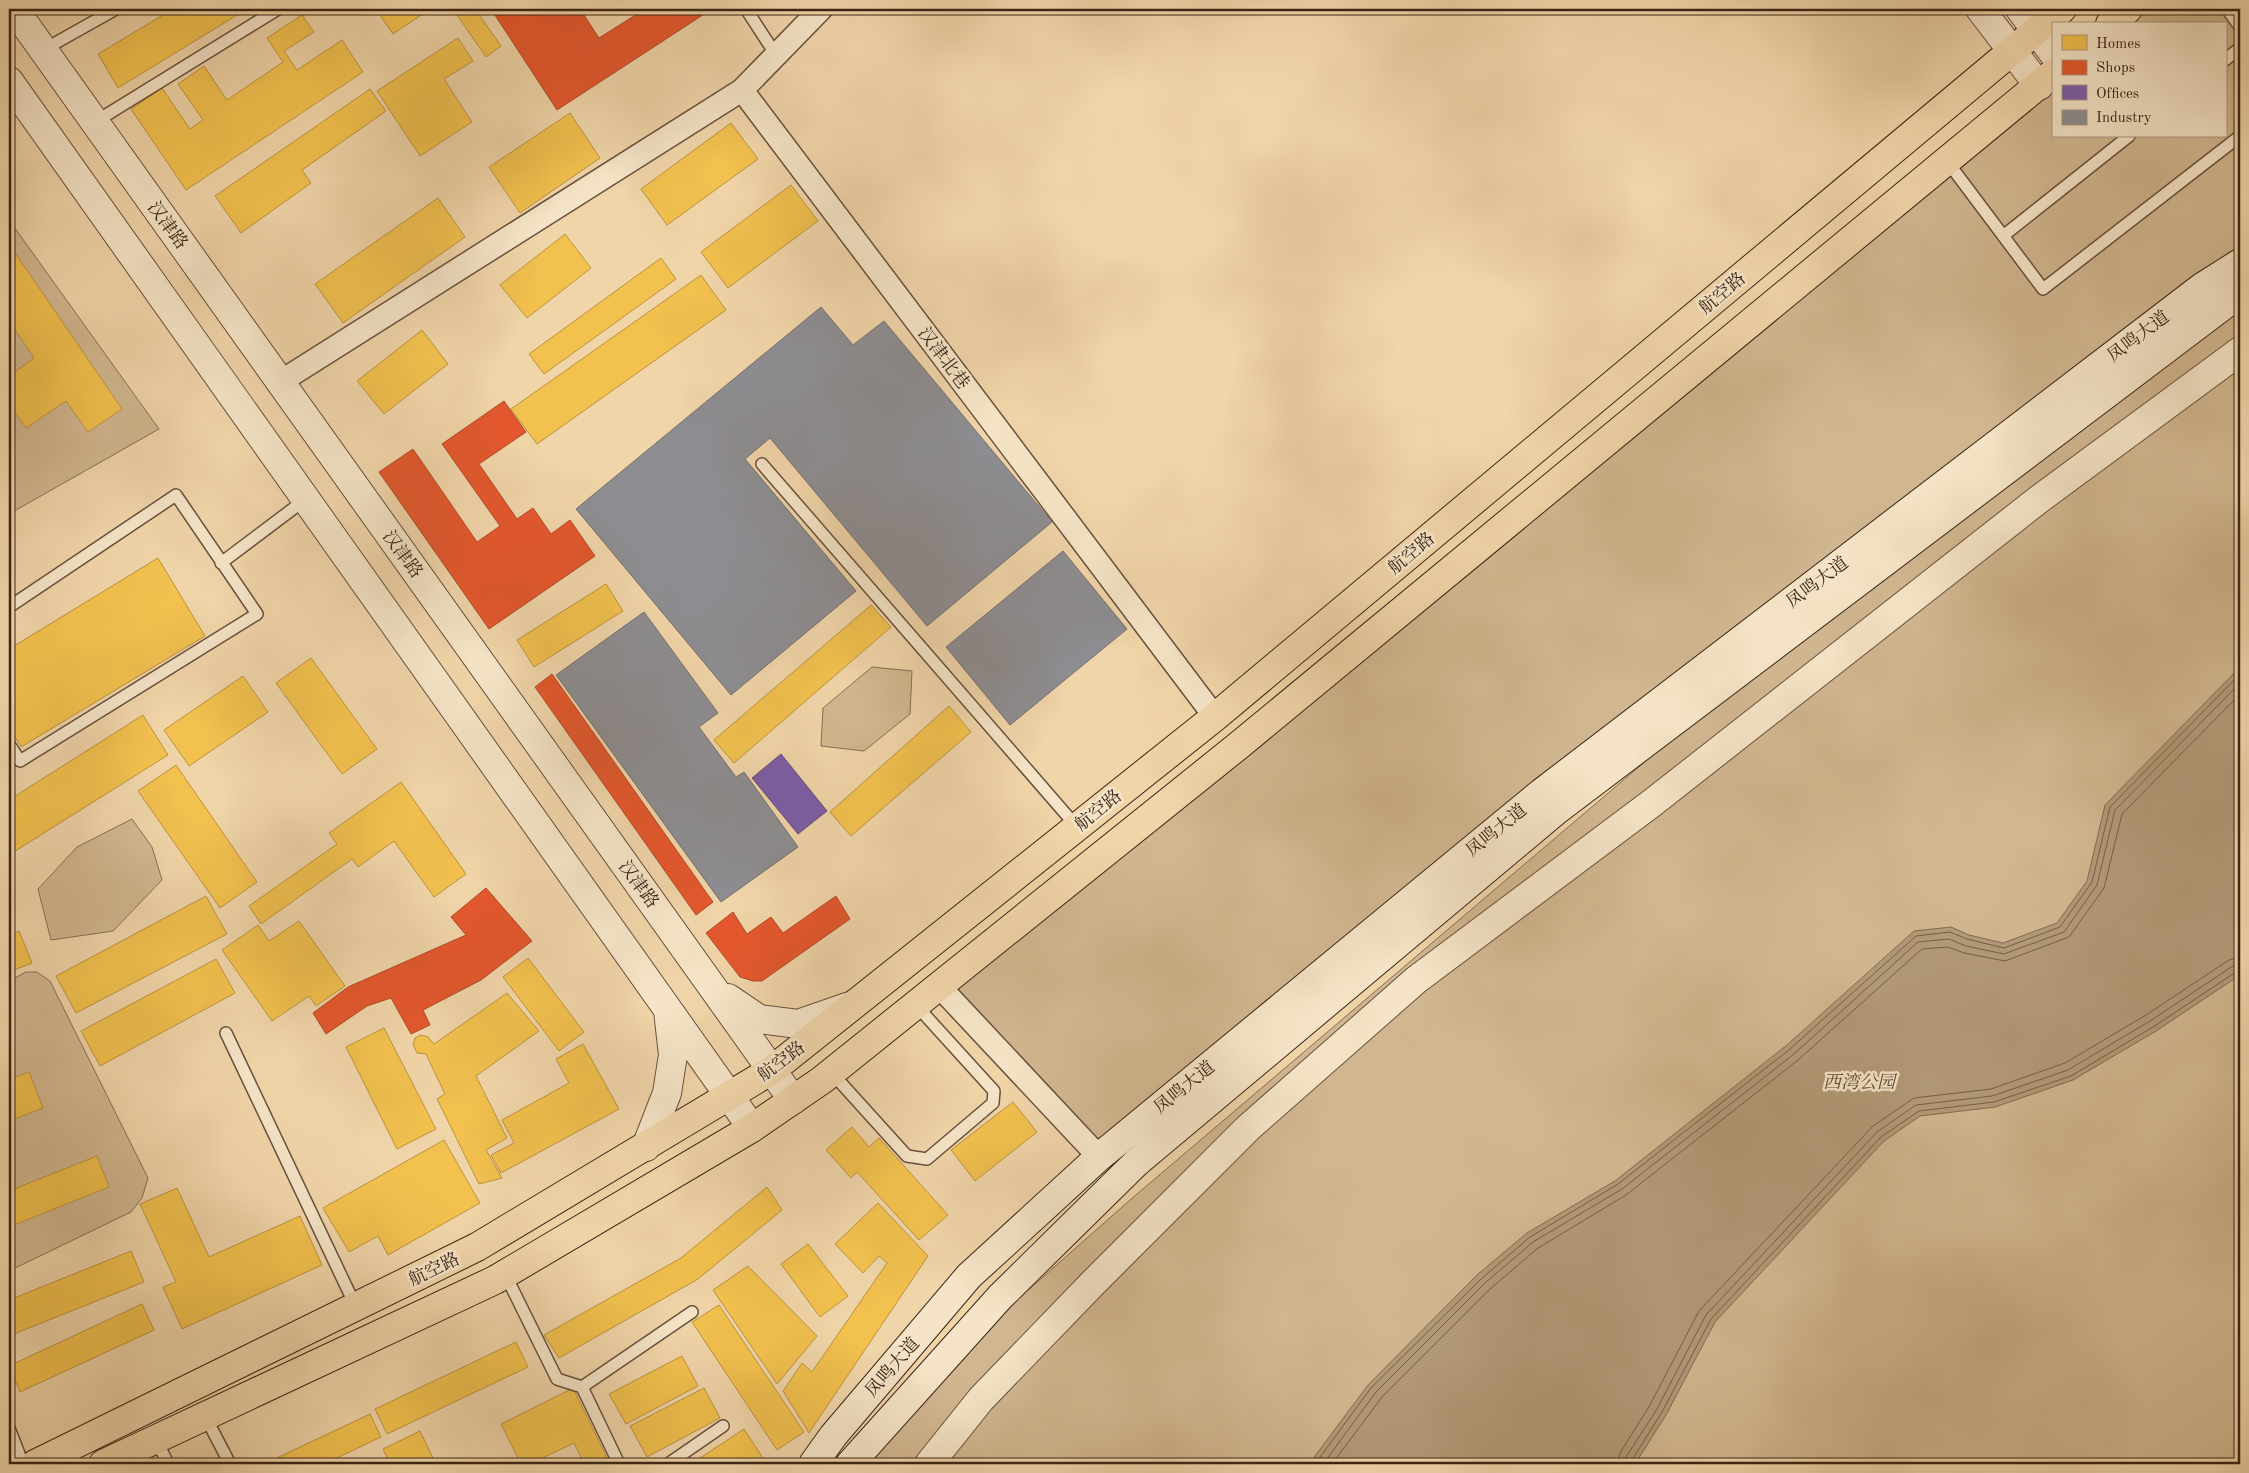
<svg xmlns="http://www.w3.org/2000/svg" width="2249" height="1473" viewBox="0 0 2249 1473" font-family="'Old Standard TT','Noto Serif SC',serif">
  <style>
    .green { fill: #d1b790; stroke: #866e54 }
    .water { fill: #b29977; stroke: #826a51 }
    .homes { fill: #f2c14e; stroke: #bb923e }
    .shops { fill: #e4572e; stroke: #b14827 }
    .offices { fill: #7b5ea7; stroke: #684d7c }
    .industry { fill: #8d8d92; stroke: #746e6d }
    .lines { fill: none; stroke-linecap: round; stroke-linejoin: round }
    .shore { stroke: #765e47; stroke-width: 1 }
    .service-casing { stroke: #68503c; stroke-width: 14 }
    .minor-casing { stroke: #68503c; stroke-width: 25 }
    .tertiary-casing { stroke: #68503c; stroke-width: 30 }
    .secondary-casing { stroke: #3a2417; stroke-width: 30 }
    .primary-casing { stroke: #3a2417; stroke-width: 30 }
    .service { stroke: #f5e4c7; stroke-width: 11 }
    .minor { stroke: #f5e4c7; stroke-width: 22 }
    .tertiary { stroke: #f5e4c7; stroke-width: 28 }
    .secondary { stroke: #f5e4c7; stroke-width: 28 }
    .primary { stroke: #f0d5a9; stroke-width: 28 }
    .labels { text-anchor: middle; stroke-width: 5; stroke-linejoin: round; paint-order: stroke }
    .street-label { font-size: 18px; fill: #3a2417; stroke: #f5e4c7 }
    .park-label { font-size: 18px; font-style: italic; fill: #604935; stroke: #f5e4c7 }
  </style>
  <rect width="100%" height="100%" fill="#f0d5a9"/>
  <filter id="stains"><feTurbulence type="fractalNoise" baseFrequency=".004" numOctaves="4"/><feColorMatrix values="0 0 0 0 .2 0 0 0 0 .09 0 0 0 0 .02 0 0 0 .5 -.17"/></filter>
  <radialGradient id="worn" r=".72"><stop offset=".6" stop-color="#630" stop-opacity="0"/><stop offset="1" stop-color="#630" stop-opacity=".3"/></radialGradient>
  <path class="green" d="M 2128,9 L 2227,9 L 2240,27 L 2240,1464 L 847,1464 L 1000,1315 L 1130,1200 L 2191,297 L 1099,1157 L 938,985 L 2053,73 L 2053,136 L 2225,136 L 2225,24 L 2110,24 Z
    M 9,220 L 159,429 L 9,514 Z
    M 872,667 L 912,671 L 910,714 L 864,751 L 821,746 L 823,708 Z
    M 132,819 L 152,847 L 162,880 L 113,931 L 51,940 L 38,889 L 77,847 Z
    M 26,972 L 37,972 L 50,981 L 148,1178 L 142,1198 L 131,1212 L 9,1271 L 9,981 Z"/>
  <path class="water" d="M 2240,667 L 2240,975 L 2156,1031 L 2073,1080 L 1995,1107 L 1920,1116 L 1884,1141 L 1715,1322 L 1666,1415 L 1635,1464 L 1309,1464 L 1368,1385 L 1477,1275 L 1527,1233 L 1615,1181 L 1787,1045 L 1914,931 L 1951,927 L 1969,935 L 2003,943 L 2057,923 L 2087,881 L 2105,805 Z"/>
  <path class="homes" d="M 173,9 L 247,9 L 118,88 L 98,54 Z
    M 390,9 L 430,9 L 393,34 L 380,15 Z
    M 453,9 L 475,9 L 501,46 L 486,57 Z
    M 302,15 L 314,32 L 284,51 L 297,70 L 342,40 L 363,72 L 186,190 L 131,109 L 162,88 L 190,129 L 203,120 L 178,84 L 204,66 L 227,100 L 283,62 L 267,38 Z
    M 458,38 L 473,61 L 444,79 L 472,122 L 420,156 L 377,91 Z
    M 370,89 L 386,111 L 302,170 L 311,183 L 241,233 L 215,196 Z
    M 570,113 L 600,158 L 520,213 L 489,167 Z
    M 731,123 L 758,159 L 667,225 L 641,189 Z
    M 791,185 L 818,221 L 728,288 L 701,252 Z
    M 438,198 L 465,237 L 343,323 L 315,284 Z
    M 565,234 L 591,268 L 527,318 L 500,285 Z
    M 9,244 L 122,409 L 88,432 L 66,401 L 26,428 L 9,403 L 9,376 L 34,358 L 9,321 Z
    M 661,258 L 676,279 L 544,374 L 529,354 Z
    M 701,275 L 726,310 L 537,444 L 511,409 Z
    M 422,330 L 448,364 L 384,414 L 357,381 Z
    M 158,558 L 205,636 L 21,747 L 9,726 L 9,649 Z
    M 606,584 L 623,611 L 534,667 L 517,640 Z
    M 871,605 L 891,627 L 734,763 L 714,740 Z
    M 311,658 L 377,749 L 342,774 L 276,683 Z
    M 243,676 L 268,712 L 189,766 L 164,730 Z
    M 949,706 L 971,732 L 851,836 L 830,812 Z
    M 143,715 L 168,755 L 9,855 L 9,800 Z
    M 176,765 L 257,882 L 220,908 L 138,791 Z
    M 401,782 L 466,874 L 434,897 L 394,841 L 358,867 L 352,859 L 261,924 L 249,906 L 337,844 L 329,833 Z
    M 206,896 L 227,934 L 76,1013 L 56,976 Z
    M 299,921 L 345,986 L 316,1006 L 309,996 L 272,1021 L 222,950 L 258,925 L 269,941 Z
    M 19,931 L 32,963 L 9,972 L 9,936 Z
    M 528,958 L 584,1032 L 559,1051 L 503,977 Z
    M 216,959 L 235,993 L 100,1066 L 81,1031 Z
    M 507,993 L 539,1031 L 476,1076 L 507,1138 L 486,1150 L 502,1178 L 479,1184 L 437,1099 L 445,1094 L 426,1054 L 417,1053 L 413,1044 L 415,1038 L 421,1035 L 428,1037 L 434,1044 Z
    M 384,1028 L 436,1129 L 397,1149 L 346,1047 Z
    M 583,1044 L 619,1109 L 501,1173 L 491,1155 L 514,1143 L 502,1120 L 569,1083 L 556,1059 Z
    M 29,1072 L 43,1108 L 9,1121 L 9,1080 Z
    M 1013,1102 L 1037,1132 L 975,1181 L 951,1150 Z
    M 852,1127 L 869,1147 L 879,1138 L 948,1215 L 919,1240 L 857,1172 L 851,1178 L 826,1150 Z
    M 444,1140 L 480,1203 L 388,1255 L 378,1236 L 349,1252 L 323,1208 Z
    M 97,1156 L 109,1187 L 9,1227 L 9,1191 Z
    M 767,1187 L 782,1210 L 698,1279 L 559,1358 L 544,1335 L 681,1258 Z
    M 177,1188 L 209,1257 L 300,1216 L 322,1265 L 182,1329 L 163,1287 L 176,1282 L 140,1204 Z
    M 878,1203 L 928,1256 L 809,1433 L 783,1391 L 802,1363 L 812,1372 L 887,1263 L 879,1256 L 863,1273 L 835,1244 Z
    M 808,1244 L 848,1296 L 820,1317 L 781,1264 Z
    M 131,1251 L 144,1282 L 9,1336 L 9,1300 Z
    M 748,1266 L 817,1336 L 777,1384 L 713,1290 Z
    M 142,1304 L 154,1330 L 20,1392 L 9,1366 Z
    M 719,1305 L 804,1432 L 777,1450 L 692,1322 Z
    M 516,1342 L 528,1367 L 387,1434 L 375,1409 Z
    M 682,1356 L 698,1386 L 626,1424 L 609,1394 Z
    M 573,1388 L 608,1460 L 599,1464 L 584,1464 L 574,1443 L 530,1464 L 521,1464 L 501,1424 Z
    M 704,1388 L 720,1418 L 647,1457 L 630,1426 Z
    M 370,1414 L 381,1437 L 324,1464 L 264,1464 Z
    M 744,1429 L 767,1464 L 691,1464 Z
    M 420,1431 L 436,1464 L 390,1464 L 383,1449 Z"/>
  <path class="shops" d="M 491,9 L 580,9 L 599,38 L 645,9 L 712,9 L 557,110 Z
    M 504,401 L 526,432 L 479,464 L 517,519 L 533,508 L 551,534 L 570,520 L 595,556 L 489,629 L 379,472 L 413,449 L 477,542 L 500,526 L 442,444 Z
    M 552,674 L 713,902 L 696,915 L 535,687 Z
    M 486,888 L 532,941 L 481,980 L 423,1010 L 430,1025 L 411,1034 L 391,998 L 367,1006 L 326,1034 L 313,1013 L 348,987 L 466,935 L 451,917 Z
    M 836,896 L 850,919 L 762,981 L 753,981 L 740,977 L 706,933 L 733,912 L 747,934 L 771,917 L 783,933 Z"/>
  <path class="offices" d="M 781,754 L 827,811 L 798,834 L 752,778 Z"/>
  <path class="industry" d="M 821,307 L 853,345 L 884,321 L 1052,522 L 927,626 L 770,438 L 745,459 L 856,591 L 731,695 L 576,509 Z
    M 1063,551 L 1127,629 L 1010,725 L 946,647 Z
    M 644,612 L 718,713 L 699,727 L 736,777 L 744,772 L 798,847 L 721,902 L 556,675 Z"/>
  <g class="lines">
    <path class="shore" d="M 1315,1464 L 1371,1388 L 1481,1279 L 1530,1237 L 1618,1184 L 1790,1049 L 1916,936 L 1950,932 L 1967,939 L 2004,948 L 2060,927 L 2092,882 L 2110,807 L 2240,674
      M 1323,1464 L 1376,1392 L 1485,1283 L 1533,1242 L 1622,1189 L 1794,1054 L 1918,942 L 1949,939 L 1966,946 L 2004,954 L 2064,932 L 2097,885 L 2115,810 L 2240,683
      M 1332,1464 L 1382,1397 L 1490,1289 L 1538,1248 L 1626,1195 L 1798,1060 L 1922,949 L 1948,947 L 1964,953 L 2005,961 L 2069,937 L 2104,888 L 2122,814 L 2240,694
      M 1617,1464 L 1620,1453 L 1650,1405 L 1699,1311 L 1873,1126 L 1914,1098 L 1991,1089 L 2065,1063 L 2146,1015 L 2229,960 L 2240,957
      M 1625,1464 L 1626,1457 L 1657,1409 L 1706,1315 L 1877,1132 L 1916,1105 L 1992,1096 L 2068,1070 L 2150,1021 L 2233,966 L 2240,965
      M 1631,1464 L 1632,1460 L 1662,1412 L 1711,1319 L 1881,1137 L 1919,1111 L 1994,1102 L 2071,1076 L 2153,1027 L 2236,972 L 2240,971"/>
    <defs>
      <path id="service" d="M 746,9 L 776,55
        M 2227,9 L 2240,27
        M 43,50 L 116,9
        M 2225,60 L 2240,48
        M 95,122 L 278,9
        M 1947,161 L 2043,289 L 2240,136
        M 2003,236 L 2129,136
        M 762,464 L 1077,827
        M 221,563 L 306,499
        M 9,607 L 176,495 L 257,614 L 20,761 L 9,744
        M 226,1033 L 356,1307
        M 831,1072 L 907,1156 L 927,1159 L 993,1103 L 994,1091 L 915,1004
        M 505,1274 L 557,1379 L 582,1387 L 619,1464
        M 582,1387 L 692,1312
        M 205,1416 L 230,1464
        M 9,1428 L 23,1464
        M 156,1439 L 168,1464
        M 668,1464 L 723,1426"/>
      <path id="minor" d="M 821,9 L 742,90 L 1215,717
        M 280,382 L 742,90
        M 938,985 L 1099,1157"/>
      <path id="tertiary" d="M 14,9 L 793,1100
        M 1980,9 L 2039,86
        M 2020,9 L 2053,53
        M 9,81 L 752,1128
        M 728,998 L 759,1019 L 798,1024 L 850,1006
        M 646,1147 L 667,1093 L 673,1055 L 668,1011
        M 929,1464 L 981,1399 L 1092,1284 L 1248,1128 L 1416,980 L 1652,803 L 2038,500 L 2240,351"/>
      <path id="secondary" d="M 813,1464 L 833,1436 L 969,1276 L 1099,1157 L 1541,793 L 2202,287 L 2240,263
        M 850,1464 L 1000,1297 L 1136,1163 L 1557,810 L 2240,293"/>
      <path id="primary" d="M 2110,24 L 2128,9
        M 35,1464 L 477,1247 L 772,1070 L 1215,717 L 2062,9
        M 103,1464 L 495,1280 L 752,1128 L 822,1080 L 1238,746 L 2053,73"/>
    </defs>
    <use href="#service" class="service-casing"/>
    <use href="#minor" class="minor-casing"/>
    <use href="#tertiary" class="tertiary-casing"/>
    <use href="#secondary" class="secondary-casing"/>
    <use href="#primary" class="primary-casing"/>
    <use href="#service" class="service"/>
    <use href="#minor" class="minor"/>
    <use href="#tertiary" class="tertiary"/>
    <use href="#secondary" class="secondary"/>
    <use href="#primary" class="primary"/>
  </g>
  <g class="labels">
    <g class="street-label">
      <text transform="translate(168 225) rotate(54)" y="6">汉津路</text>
      <text transform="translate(1722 293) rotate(-40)" y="6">航空路</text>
      <text transform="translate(2138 336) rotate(-37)" y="6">凤鸣大道</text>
      <text transform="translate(944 358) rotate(53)" y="6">汉津北巷</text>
      <text transform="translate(1411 553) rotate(-40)" y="6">航空路</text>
      <text transform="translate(403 554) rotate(54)" y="6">汉津路</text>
      <text transform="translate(1817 582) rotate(-37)" y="6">凤鸣大道</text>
      <text transform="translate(1098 810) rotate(-39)" y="6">航空路</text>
      <text transform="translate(1496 830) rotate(-39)" y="6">凤鸣大道</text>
      <text transform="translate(639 884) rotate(54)" y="6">汉津路</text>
      <text transform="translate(781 1061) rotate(-37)" y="6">航空路</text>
      <text transform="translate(1184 1087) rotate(-39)" y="6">凤鸣大道</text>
      <text transform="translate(434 1269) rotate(-26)" y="6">航空路</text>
      <text transform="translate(892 1367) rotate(-49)" y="6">凤鸣大道</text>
    </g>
    <g class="park-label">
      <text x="1859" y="1088">西湾公园</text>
    </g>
  </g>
  <rect width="2249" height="1473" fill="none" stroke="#f0d5a9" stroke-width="30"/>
  <rect x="10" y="10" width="2229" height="1453" fill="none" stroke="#3a2417" stroke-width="2.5"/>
  <rect x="15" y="15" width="2219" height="1443" fill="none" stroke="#3a2417"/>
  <rect x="2052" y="22" width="175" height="115" fill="#f5e4c7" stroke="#aa9781"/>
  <rect x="2062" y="35" width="25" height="15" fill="#f2c14e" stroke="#aa9781"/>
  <text x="2096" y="48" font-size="15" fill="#3a2417">Homes</text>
  <rect x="2062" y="60" width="25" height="15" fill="#e4572e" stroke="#aa9781"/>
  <text x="2096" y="72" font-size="15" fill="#3a2417">Shops</text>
  <rect x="2062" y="85" width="25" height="15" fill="#7b5ea7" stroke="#aa9781"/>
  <text x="2096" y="98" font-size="15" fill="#3a2417">Offices</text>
  <rect x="2062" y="110" width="25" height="15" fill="#8d8d92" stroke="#aa9781"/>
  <text x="2096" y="122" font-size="15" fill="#3a2417">Industry</text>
  <rect width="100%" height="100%" filter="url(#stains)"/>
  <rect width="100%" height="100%" fill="url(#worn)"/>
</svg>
